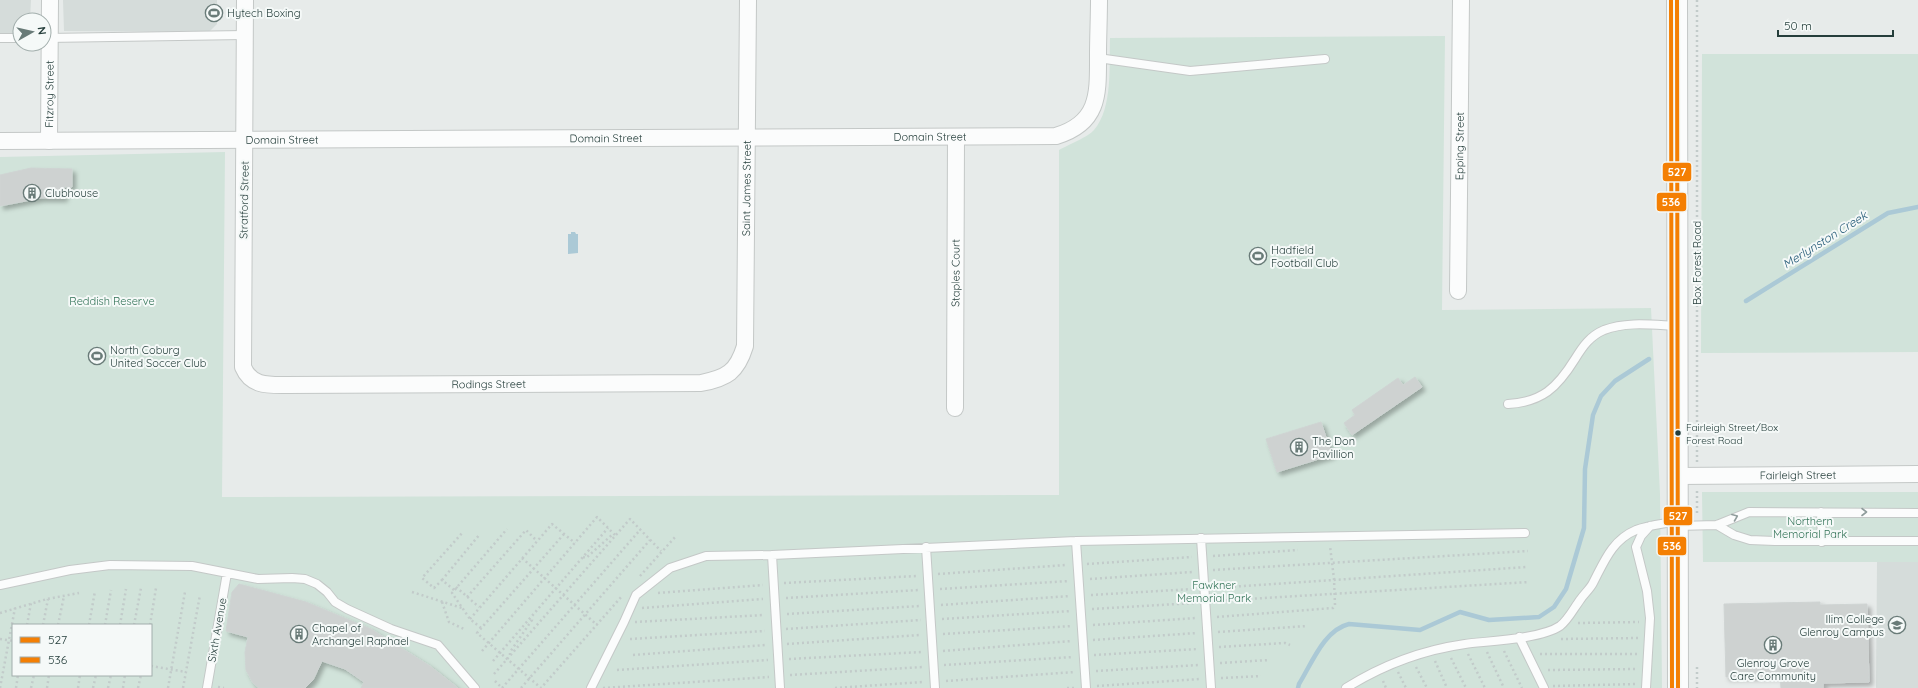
<svg xmlns="http://www.w3.org/2000/svg" width="1918" height="688" viewBox="0 0 1918 688" font-family="Quicksand,sans-serif">
  <style>
    .built { fill: #d5dcda }
    .green { fill: #d1e3da; fill-rule: evenodd }
    .water { fill: #abc9d6 }
    .lines { fill: none; stroke-linecap: round; stroke-linejoin: round }
    .stream { stroke: #abc9d6; stroke-width: 4.5 }
    .building { fill: #ced2d1; stroke: #cfd4d3; filter: url(#shadow) }
    .service-casing { stroke: #c4c8c7; stroke-width: 10 }
    .minor-casing { stroke: #c4c8c7; stroke-width: 18 }
    .tertiary-casing { stroke: #c4c8c7; stroke-width: 22 }
    .path { stroke: #c2cbca; stroke-width: 2.5; stroke-dasharray: 2 3; stroke-linecap: butt }
    .service { stroke: #fbfcfc; stroke-width: 8 }
    .minor { stroke: #fbfcfc; stroke-width: 16 }
    .tertiary { stroke: #fbfcfc; stroke-width: 20 }
    .bus-1-casing { stroke: #f5f9f8; stroke-width: 7 }
    .bus-2-casing { stroke: #f5f9f8; stroke-width: 7 }
    .bus-1 { stroke: #f47f03; stroke-width: 4 }
    .bus-2 { stroke: #f47f03; stroke-width: 4 }
    .oneway { stroke: #909d9c }
    .bus-dot { fill: #253e3b; stroke: #f5f9f8; stroke-width: 1.5 }
    .labels { text-anchor: middle; stroke-width: 4; stroke-linejoin: round; paint-order: stroke }
    .bus-label { font-size: 10px; fill: #253e3b; stroke: #f5f9f8; text-anchor: start }
    .poi-label { font-size: 11px; fill: #253e3b; stroke: #f5f9f8; text-anchor: start }
    .street-label { font-size: 11px; fill: #253e3b; stroke: #f5f9f8 }
    .park-label { font-size: 11px; fill: #317256; stroke: #f5f9f8 }
    .water-label { font-size: 12px; font-style: italic; fill: #225976; stroke: #f5f9f8 }
    .line-badge { stroke: #f5f9f8; stroke-width: 1.5 }
    .badge-label { font-size: 11px; text-anchor: middle; font-weight: bold; fill: #fff }
  </style>
  <defs>
    <filter id="shadow"><feDropShadow dx="3.5" dy="3.5" stdDeviation="2" flood-color="#0004"/></filter>
  </defs>
  <rect width="100%" height="100%" fill="#e7ebea"/>
  <path class="built" d="M 0,0 L 31,0 L 30,20 L 20,20 L 20,33 L 0,33 Z
    M 63,0 L 217,0 L 217,24 L 209,32 L 64,31 Z
    M 1877,562 L 1918,562 L 1918,688 L 1876,688 Z"/>
  <path class="green" d="M 1445,36 L 1442,310 L 1651,308 L 1660,494 L 1662,688 L 0,688 L 0,157 L 225,152 L 222,497 L 1059,495 L 1059,150 C 1068,145 1088,137 1094,130 C 1113,108 1109,65 1110,38 ZM 13,625 L 151,625 L 151,675 L 13,675 Z
    M 1702,54 L 1918,54 L 1918,352 L 1701,353 Z
    M 1702,492 L 1918,492 L 1918,562 L 1703,562 Z"/>
  <path class="water" d="M 571,232 L 575,232 L 576,234 L 578,234 L 578,253 L 568,254 L 568,234 L 571,234 Z"/>
  <g class="lines">
    <path class="stream" d="M 1746,301 L 1888,213 L 1918,207
      M 1298,688 L 1299,684 C 1312,663 1324,630 1349,624 L 1420,630 L 1460,612 L 1489,620 L 1539,617 L 1554,607 L 1566,589 L 1584,528 L 1585,469 L 1593,415 L 1601,396 L 1615,381 L 1649,359"/>
  </g>
  <path class="building" d="M 31,168 L 72,169 L 72,187 L 64,187 L 64,198 L 41,198 L 0,206 L 0,175 Z
    M 1415,377 L 1422,387 L 1352,435 L 1344,423 L 1355,415 L 1352,410 L 1398,378 L 1403,385 Z
    M 1321,422 L 1332,455 L 1277,472 L 1266,439 Z
    M 239,584 L 306,602 L 371,629 L 430,666 L 458,688 L 361,688 L 364,682 L 345,669 L 322,661 L 313,680 L 305,688 L 259,688 L 253,683 L 246,670 L 245,652 L 248,637 L 226,631 L 232,592 Z
    M 1820,602 L 1820,605 L 1867,604 L 1869,682 L 1823,683 L 1823,688 L 1781,688 L 1780,676 L 1726,677 L 1724,604 Z"/>
  <g class="lines">
    <defs>
      <path id="service" d="M 0,38 L 20,38
        M 47,38 L 244,35
        M 1098,58 L 1190,71 L 1325,59
        M 1508,404 C 1542,402 1557,388 1575,359 C 1583,346 1590,336 1604,330 C 1627,321 1654,325 1677,326
        M 1821,512 L 1822,542
        M 1717,525 L 1734,535 L 1750,540 L 1775,541 L 1918,541
        M 1677,526 L 1717,525 L 1749,512 L 1918,513
        M 1201,538 L 1211,688
        M 1076,541 L 1086,688
        M 926,547 L 935,688
        M 772,555 L 780,688
        M 0,585 L 70,570 L 110,565 L 192,566 L 258,579 L 292,578 L 305,579 L 317,584 L 327,592 L 335,602 L 347,609 L 391,629 L 438,645 L 475,688
        M 1519,637 L 1544,688
        M 207,688 L 227,573
        M 591,688 L 624,622 L 636,595 L 670,568 L 706,556 L 772,555 L 1076,541 L 1525,533
        M 1346,688 C 1381,666 1423,650 1465,644 C 1488,641 1541,639 1560,626 C 1568,620 1574,608 1580,600 C 1584,594 1590,589 1593,583 C 1604,562 1612,540 1636,530 C 1649,525 1664,524 1677,521
        M 1646,688 L 1650,618 L 1647,591 L 1636,547 L 1641,536 L 1650,526"/>
      <g id="minor">
        <path id="s1" d="M 245,0 L 243,367 C 251,386 267,385 285,385 L 701,383 C 727,378 737,372 745,346 L 748,0"/>
        <path id="s2" d="M 0,141 L 1056,136 C 1100,123 1098,93 1098,55 C 1098,37 1099,18 1099,0"/>
        <path id="s3" d="M 49,141 L 50,0"/>
        <path id="s4" d="M 1458,291 L 1461,0"/>
        <path id="s5" d="M 955,408 L 956,137"/>
        <path id="s6" d="M 1677,476 L 1918,474"/>
      </g>
      <path id="tertiary" d="M 1677,0 L 1678,688"/>
    </defs>
    <use href="#service" class="service-casing"/>
    <use href="#minor" class="minor-casing"/>
    <use href="#tertiary" class="tertiary-casing"/>
    <path class="path" d="M 1697,0 L 1697,462
      M 1697,491 L 1697,516
      M 564,534 L 477,633 L 541,688 L 622,596
      M 1213,556 L 1298,550
      M 583,557 L 586,558 L 613,534
      M 522,558 L 597,625
      M 1087,564 L 1192,557
      M 1213,570 L 1528,551
      M 938,574 L 1066,565
      M 640,576 L 676,536
      M 1090,579 L 1192,572
      M 442,580 L 480,534
      M 784,583 L 917,576
      M 456,587 L 479,607
      M 1214,588 L 1527,567
      M 940,589 L 1069,581
      M 454,590 L 442,580 L 434,588 L 422,578 L 463,532
      M 412,592 L 462,608
      M 658,593 L 763,585
      M 1091,595 L 1193,589
      M 467,597 L 526,530 L 537,541
      M 786,598 L 919,590
      M 1215,601 L 1529,582
      M 442,602 L 449,622 L 466,630
      M 941,605 L 1070,596
      M 642,608 L 763,599
      M 1092,609 L 1194,603
      M 0,613 L 47,599 L 79,593
      M 787,614 L 920,606
      M 1217,617 L 1333,608 L 1335,605 L 1334,579 L 1330,546
      M 470,619 L 552,524 L 575,543
      M 942,619 L 1071,611
      M 635,622 L 764,615
      M 1578,623 L 1639,622
      M 27,625 L 31,603
      M 43,625 L 48,599
      M 58,625 L 64,596
      M 89,625 L 95,591
      M 105,625 L 111,590
      M 120,625 L 126,589
      M 134,625 L 141,588
      M 150,625 L 156,588
      M 1093,625 L 1196,618
      M 481,628 L 470,619 L 452,593 L 507,529
      M 786,629 L 921,620
      M 1218,632 L 1307,626
      M 943,634 L 1072,626
      M 0,639 L 13,641
      M 630,639 L 765,631
      M 1561,639 L 1638,638
      M 1093,640 L 1197,633
      M 787,644 L 920,635
      M 1219,647 L 1285,643 L 1290,645
      M 482,651 L 597,517 L 615,535
      M 943,651 L 1072,641
      M 1504,651 L 1522,688
      M 1487,652 L 1504,688
      M 1468,654 L 1485,688
      M 1540,654 L 1637,654
      M 510,655 L 510,652 L 532,620 L 531,617
      M 633,655 L 766,645
      M 1094,655 L 1198,649
      M 1451,658 L 1466,688
      M 789,659 L 922,652
      M 493,661 L 608,528
      M 1435,661 L 1447,688
      M 1220,663 L 1269,660
      M 944,665 L 1073,657
      M 151,666 L 186,672
      M 1416,667 L 1427,688
      M 1697,667 L 1697,688
      M 617,670 L 768,660
      M 1548,670 L 1637,669
      M 1096,671 L 1199,665
      M 1398,672 L 1406,688
      M 494,674 L 630,519 L 661,551
      M 790,675 L 923,667
      M 1221,678 L 1261,676
      M 495,681 L 502,688
      M 946,681 L 1075,672
      M 1383,681 L 1386,688
      M 1097,686 L 1200,679
      M 1553,686 L 1636,684
      M 218,687 L 224,688
      M 0,688 L 15,608
      M 16,688 L 18,675
      M 31,688 L 34,675
      M 47,688 L 49,675
      M 78,688 L 80,675
      M 93,688 L 96,675
      M 108,688 L 111,675
      M 123,688 L 125,675
      M 138,688 L 141,675
      M 168,688 L 185,592
      M 183,688 L 200,595
      M 502,688 L 640,530
      M 521,688 L 650,540
      M 603,688 L 769,677
      M 835,688 L 923,682
      M 1067,688 L 1074,688"/>
    <use href="#service" class="service"/>
    <use href="#minor" class="minor"/>
    <use href="#tertiary" class="tertiary"/>
    <defs>
      <path id="bus-1" d="M 1677,0 L 1678,688"/>
      <path id="bus-2" d="M 1671,0 L 1672,688"/>
    </defs>
    <use href="#bus-1" class="bus-1-casing"/>
    <use href="#bus-2" class="bus-2-casing"/>
    <use href="#bus-1" class="bus-1"/>
    <use href="#bus-2" class="bus-2"/>
  </g>
  <defs><path id="oneway-chevron" d="M-2-3.5L2.5 0L-2 3.5" fill="none" stroke-width="1.6" stroke-linecap="round" stroke-linejoin="round"/></defs>
  <g class="oneway">
    <use href="#oneway-chevron" transform="translate(1864 512)"/>
    <use href="#oneway-chevron" transform="translate(1735 517) rotate(-22)"/>
  </g>
  <defs>
    <symbol id="stadium-ring" viewBox="-11 -11 22 22"><circle r="9.5" fill="#f5f9f8" stroke="#697b78" stroke-width="1.5"/><path d="M0-5a6.5 5 0 1 0 0 10a6.5 5 0 1 0 0-10ZM-3.5-1.8h7v3.6h-7Z" fill="#697b78"/></symbol>
    <symbol id="building-ring" viewBox="-11 -11 22 22"><circle r="9.5" fill="#f5f9f8" stroke="#697b78" stroke-width="1.5"/><path d="M-4-6H4V6H1V3H-1V6H-4ZM-2.5-4.3h1.7v1.8h-1.7ZM.8-4.3h1.7v1.8H.8ZM-2.5-1h1.7V.8h-1.7ZM.8-1h1.7V.8H.8Z" fill="#697b78"/></symbol>
    <symbol id="school-ring" viewBox="-11 -11 22 22"><circle r="9.5" fill="#f5f9f8" stroke="#697b78" stroke-width="1.5"/><path d="M0-5L7-2L0 1L-7-2ZM-4 1L0 2.5L4 1V4Q0 6-4 4Z" fill="#697b78"/></symbol>
  </defs>
  <g fill-rule="evenodd">
    <use href="#stadium-ring" x="204" y="3" width="20" height="20"/>
    <use href="#building-ring" x="22" y="183" width="20" height="20"/>
    <use href="#stadium-ring" x="1248" y="246" width="20" height="20"/>
    <use href="#stadium-ring" x="87" y="346" width="20" height="20"/>
    <use href="#building-ring" x="1289" y="437" width="20" height="20"/>
    <use href="#school-ring" x="1887" y="615" width="20" height="20"/>
    <use href="#building-ring" x="289" y="624" width="20" height="20"/>
    <use href="#building-ring" x="1763" y="635" width="20" height="20"/>
  </g>
  <circle class="bus-dot" cx="1678" cy="433" r="3.5"/>
  <g class="labels">
    <g class="bus-label">
      <text x="1686" y="431">Fairleigh Street/Box<tspan x="1686" dy="13">Forest Road</tspan></text>
    </g>
    <g class="poi-label">
      <text x="227" y="17">Hytech Boxing</text>
      <text x="45" y="197">Clubhouse</text>
      <text x="1271" y="254">Hadfield<tspan x="1271" dy="13">Football Club</tspan></text>
      <text x="110" y="354">North Coburg<tspan x="110" dy="13">United Soccer Club</tspan></text>
      <text x="1312" y="445">The Don<tspan x="1312" dy="13">Pavillion</tspan></text>
      <text x="1884" y="623" text-anchor="end">Ilim College<tspan x="1884" dy="13">Glenroy Campus</tspan></text>
      <text x="312" y="632">Chapel of<tspan x="312" dy="13">Archangel Raphael</tspan></text>
      <text x="1773" y="667" text-anchor="middle">Glenroy Grove<tspan x="1773" dy="13">Care Community</tspan></text>
    </g>
    <g class="street-label">
      <text dy="4" stroke="none"><textPath href="#s3" startOffset="47">Fitzroy Street</textPath></text>
      <text dy="4" stroke="none"><textPath href="#s2" startOffset="930">Domain Street</textPath></text>
      <text dy="4" stroke="none"><textPath href="#s2" startOffset="606">Domain Street</textPath></text>
      <text dy="4" stroke="none"><textPath href="#s2" startOffset="282">Domain Street</textPath></text>
      <text dy="4" stroke="none"><textPath href="#s4" startOffset="145">Epping Street</textPath></text>
      <text dy="4" stroke="none"><textPath href="#s1" startOffset="1052">Saint James Street</textPath></text>
      <text transform="translate(244 200) rotate(-89)" y="4">Stratford Street</text>
      <text transform="translate(1697 263) rotate(-90)" y="4">Box Forest Road</text>
      <text dy="4" stroke="none"><textPath href="#s5" startOffset="135">Staples Court</textPath></text>
      <text dy="4" stroke="none"><textPath href="#s1" startOffset="620">Rodings Street</textPath></text>
      <text dy="4" stroke="none"><textPath href="#s6" startOffset="121">Fairleigh Street</textPath></text>
      <text transform="translate(217 630) rotate(-80)" y="4">Sixth Avenue</text>
    </g>
    <g class="park-label">
      <text x="112" y="305">Reddish Reserve</text>
      <text x="1810" y="525">Northern<tspan x="1810" dy="13">Memorial Park</tspan></text>
      <text x="1214" y="589">Fawkner<tspan x="1214" dy="13">Memorial Park</tspan></text>
    </g>
    <g class="water-label">
      <text transform="translate(1825 240) rotate(-32)" y="4">Merlynston Creek</text>
    </g>
  </g>
  <g class="line-badge">
    <rect x="1662" y="162" width="30" height="20" rx="4" fill="#f47f03"/>
    <rect x="1656" y="192" width="31" height="20" rx="4" fill="#f47f03"/>
    <rect x="1663" y="506" width="30" height="20" rx="4" fill="#f47f03"/>
    <rect x="1657" y="536" width="30" height="20" rx="4" fill="#f47f03"/>
  </g>
  <g class="badge-label">
    <text x="1677" y="176">527</text>
    <text x="1671" y="206">536</text>
    <text x="1678" y="520">527</text>
    <text x="1672" y="550">536</text>
  </g>
  <rect x="12" y="624" width="140" height="52" fill="#f5f9f8" stroke="#a2aeac"/>
  <rect x="20" y="637" width="20" height="6" fill="#f47f03" stroke="#a2aeac"/>
  <text x="48" y="644" font-size="12" fill="#253e3b">527</text>
  <rect x="20" y="657" width="20" height="6" fill="#f47f03" stroke="#a2aeac"/>
  <text x="48" y="664" font-size="12" fill="#253e3b">536</text>
  <g transform="translate(32 32) rotate(82)"><circle r="19" fill="#f5f9f8" stroke="#a2aeac"/>
  <path d="M0-3L7 15L0 10L-7 15Z" fill="#697b78"/>
  <text y="-6" font-size="11" font-weight="bold" text-anchor="middle" fill="#253e3b">N</text>
  </g>
  <path d="M1778 30v6h115v-6" fill="none" stroke="#253e3b" stroke-width="2"/>
  <text x="1784" y="30" font-size="12" fill="#253e3b" stroke="#f5f9f8" stroke-width="3" paint-order="stroke">50 m</text>
</svg>
